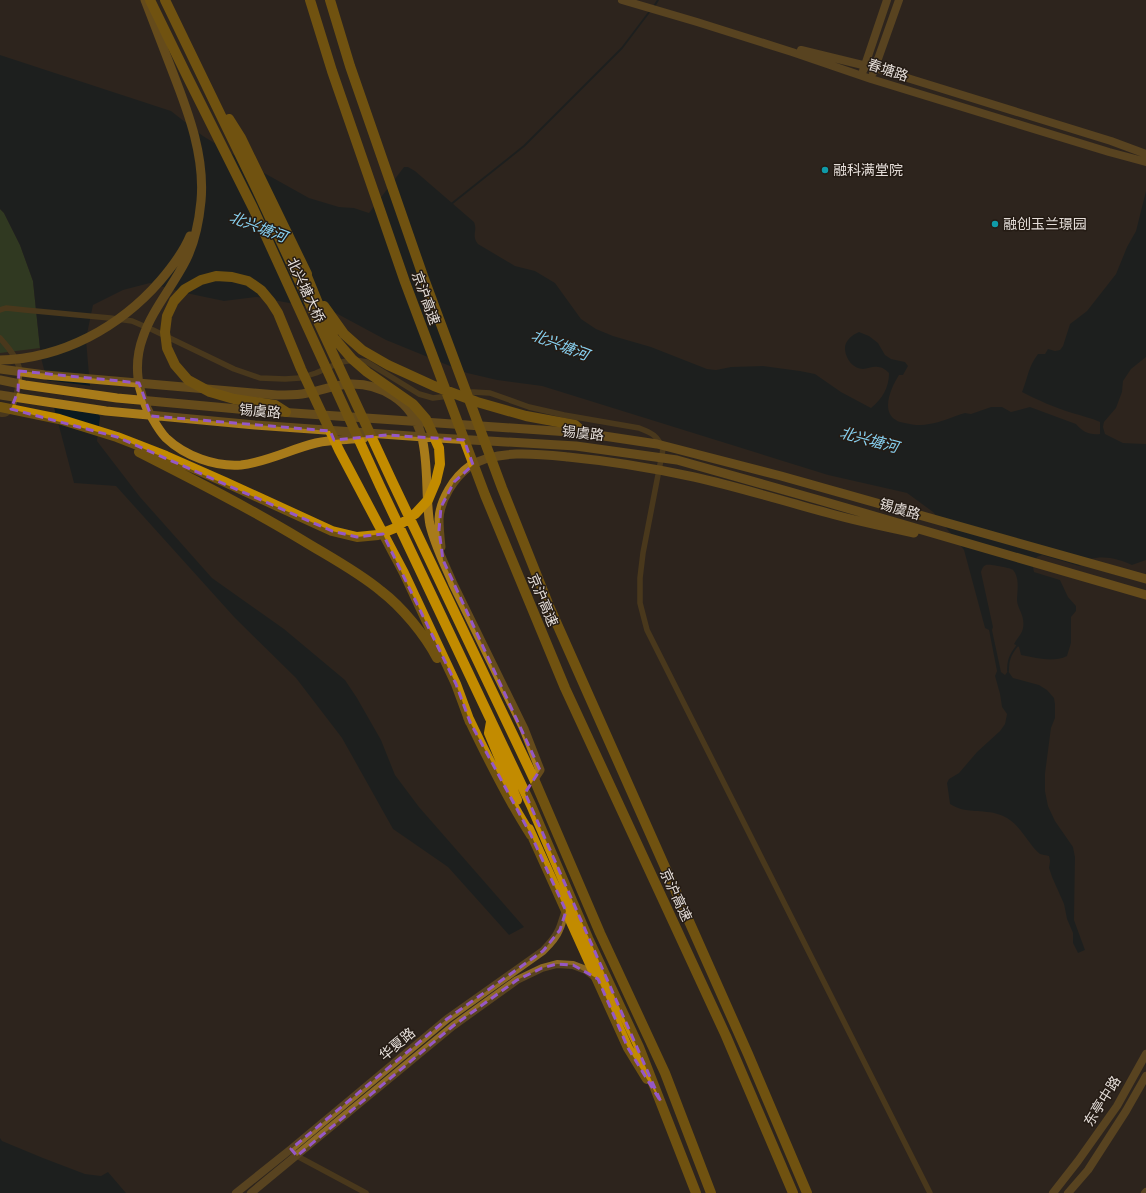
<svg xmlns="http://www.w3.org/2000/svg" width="1146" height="1193" viewBox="0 0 1146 1193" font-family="Inter,'Noto Sans SC',sans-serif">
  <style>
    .green { fill: #345226 }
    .water { fill: #0b1a20 }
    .pier { fill: #2e251d }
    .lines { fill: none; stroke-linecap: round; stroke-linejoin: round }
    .stream { stroke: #0b1a20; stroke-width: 2 }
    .street { stroke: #6c511b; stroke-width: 5.5 }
    .secondary { stroke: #8c6925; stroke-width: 8 }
    .primary { stroke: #a87b1a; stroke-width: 9 }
    .highway { stroke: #c28b00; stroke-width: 10 }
    .marked { fill: none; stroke: #9658c6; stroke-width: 3; stroke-dasharray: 8 5; stroke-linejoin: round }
    .culture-dot { fill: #0f9aa8; stroke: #241b14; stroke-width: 1.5 }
    .labels { text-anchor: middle; stroke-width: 3; stroke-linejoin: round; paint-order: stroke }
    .street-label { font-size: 14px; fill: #e5ded9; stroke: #241b14 }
    .poi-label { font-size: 14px; fill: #e5ded9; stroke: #241b14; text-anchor: start }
    .water-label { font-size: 15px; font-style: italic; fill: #87d1f1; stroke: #241b14 }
  </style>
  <rect width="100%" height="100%" fill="#2e251d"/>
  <path class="green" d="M 0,209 L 4,213 L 20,245 L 33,281 L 40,348 L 0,353 Z"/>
  <path class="water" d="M 0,55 L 171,111 L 203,136 L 257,169 L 309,198 L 339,207 L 354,208 L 369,213 L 404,167 L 408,167 L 415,171 L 474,222 C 478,231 471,235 478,244 L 515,266 L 535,271 L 555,283 L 581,319 L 596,329 L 613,336 L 651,347 L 707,369 L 716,370 L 731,367 L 763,366 L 800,371 L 815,374 L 841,392 L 871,408 C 882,399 889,388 889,373 C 886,370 882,367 878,367 C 873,366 868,369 863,369 C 853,369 846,359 845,350 C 844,341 852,335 859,332 L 869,336 L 878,343 L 885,355 L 891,359 L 905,362 L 908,366 L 903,375 L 899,375 C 892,386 880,411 896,420 C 898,422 902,422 905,423 C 913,425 921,426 929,424 C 940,423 954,416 965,413 L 971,414 L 991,407 L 1002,407 L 1011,412 L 1030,407 L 1076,424 C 1083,432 1089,435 1100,434 L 1100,422 C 1091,418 1082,416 1072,413 C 1056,408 1037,400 1022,392 C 1028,377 1028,367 1038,354 L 1045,354 L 1048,349 L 1055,351 L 1060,350 L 1063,346 L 1070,324 L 1087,311 L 1116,274 L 1127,247 L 1136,231 L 1146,191 L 1146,357 L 1131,369 L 1123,381 L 1122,392 L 1116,408 L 1104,422 L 1103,427 L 1105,434 L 1123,443 L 1146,444 L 1146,560 L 1132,565 C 1119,559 1105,555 1090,559 C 1086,560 1082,564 1079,566 L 1042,555 L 1037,557 L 1033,567 L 1034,572 L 1060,580 L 1068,597 L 1076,606 L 1076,611 L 1071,617 L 1071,643 L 1067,656 C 1053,663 1037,658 1021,655 L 1019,647 L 1014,644 C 1017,638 1022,634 1023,628 C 1025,615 1018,610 1017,601 C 1017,591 1020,578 1013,570 C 1011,568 988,564 986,565 C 983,566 982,569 981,572 L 993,627 L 992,630 L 1001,672 L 1005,675 L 1008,671 L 1013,678 L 1039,685 L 1047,690 L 1054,698 L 1055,704 L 1055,718 L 1051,728 L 1045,774 L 1045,791 L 1048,806 L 1055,821 L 1073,847 L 1075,857 L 1074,920 L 1085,950 L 1078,953 L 1073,943 L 1073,933 L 1067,919 L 1064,904 L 1052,877 L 1049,868 L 1050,861 L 1049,856 C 1046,855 1042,855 1040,854 C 1037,852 1035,849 1033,847 C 1024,836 1017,822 1003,816 C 986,808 966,815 950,804 L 947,783 L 949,779 L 959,773 L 977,752 L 1000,731 L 1005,724 L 1007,714 L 1002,707 L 1000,694 L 995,676 L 997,671 L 989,630 L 985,628 L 964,550 L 957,541 L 933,512 L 907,493 L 828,475 L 542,386 L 497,380 L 467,373 L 386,340 L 332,311 L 257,297 L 224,301 L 181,292 L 150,283 L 123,290 L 93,305 L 86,339 L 91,398 L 100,417 L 97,441 L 140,497 L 212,578 L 284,629 L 345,680 L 357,698 L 381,740 L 395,775 L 419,807 L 524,927 L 509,935 L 448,867 L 393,829 L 342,738 L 296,678 L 235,618 L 116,486 L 74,483 L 41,358 L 33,281 L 20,245 L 4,213 L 0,209 Z
    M 0,1138 L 2,1141 L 43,1158 L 85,1174 L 101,1176 L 108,1172 L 126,1193 L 0,1193 Z"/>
  <path class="pier" d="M 45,380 L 92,386 L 93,398 L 101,414 L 53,408 Z"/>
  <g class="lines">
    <path class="stream" d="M 653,8 L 658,0
      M 450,205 L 524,146 L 622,48 L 650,11
      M 1008,671 C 1008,660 1010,655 1017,646"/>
    <path class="street" d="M 0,310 L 6,308 L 25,310 L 110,318 L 132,321 L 153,330 L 234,369 L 260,378 L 285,379 L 300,378 L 316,373 L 341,362 L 355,360 L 367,362 L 419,394 L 433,398 L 449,396
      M 0,338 C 7,346 16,356 19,367 C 21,376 16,401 11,409 C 8,413 4,415 0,414
      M 466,393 L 473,392 L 490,393 L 529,407 L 564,415 L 639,428 C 652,433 657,435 663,449 L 643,553 L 640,578 L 640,603 L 647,630 L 930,1193
      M 291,1149 L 297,1156 L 366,1193"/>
    <path class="secondary" d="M 622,0 L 697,22 L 792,52 L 871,79 L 1109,152 L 1146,162
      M 801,50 L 875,68 L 1111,141 L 1146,154
      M 863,71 L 887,0
      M 873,73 L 899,0
      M 236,1193 L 291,1149 L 447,1019 L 543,951 C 549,945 556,938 559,930 C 562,924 563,917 566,911
      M 251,1193 L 453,1026 L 517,980 L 542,968 L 557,964 L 573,965 L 586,970 L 596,978
      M 1053,1193 L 1078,1161 L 1117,1106 L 1146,1054
      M 1068,1193 L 1088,1170 L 1126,1111 L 1146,1076
      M 1145,1193 L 1146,1192"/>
    <path class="primary" d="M 145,0 C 154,24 164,49 173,73 C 189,114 205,157 201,201 C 199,222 195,242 186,260 C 173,286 152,310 143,337 C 133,364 137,392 151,416 C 155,423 160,432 166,438 C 185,456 215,467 241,465 C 267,462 291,449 316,443 C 332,439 348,440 364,438
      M 0,360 C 62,359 120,327 160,281 C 172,267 183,253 190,236
      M 0,369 L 45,375 L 277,395 C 285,395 294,395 302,394 C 319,392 335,384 352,384 C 367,384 381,388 393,396 C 437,424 422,481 430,525 C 435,546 445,565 453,584 L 524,729 L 540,770 L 534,779
      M 0,380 L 25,385 L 117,398 L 249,410 L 584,433 L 657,444 L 781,476 L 1146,579
      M 0,395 L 106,411 L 255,425 L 438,438 L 576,446 L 677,460 L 819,500 L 1146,595
      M 441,547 C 440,538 439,529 439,519 C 440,500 454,477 470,466 C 496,449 539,454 568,457 C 610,461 652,468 694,477 C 739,487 783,501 828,513 C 856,521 885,527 914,533"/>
    <path class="highway" d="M 150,0 L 187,76 L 253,208 L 380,486 L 531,805 L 588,938 L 639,1047 L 696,1193
      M 165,0 L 257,190 L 392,481 L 534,779 L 600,933 L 665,1073 L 711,1193
      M 310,0 L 332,71 L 405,282 L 485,495 L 565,688 L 726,1036 L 793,1193
      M 330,0 L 350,66 L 423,276 L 502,488 L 549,606 L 748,1054 L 807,1193
      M 229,119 L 241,138 L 307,274
      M 324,306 L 344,334 L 362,350 L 388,365 L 434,386 L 477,402 L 526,416 L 575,425 L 584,433
      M 0,407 L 59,419 L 117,437 L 166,456 L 225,482 L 332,531 L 357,537 L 378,535 L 395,528 L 415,514 L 428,500 L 436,481 L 440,464 L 439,448 L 426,419 L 413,404 L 367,372 L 352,359 L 334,338 L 322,313 L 304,269
      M 286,412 L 275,405 L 234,399 L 210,392 L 188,380 L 175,365 L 167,348 L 165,332 L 167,316 L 174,301 L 185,289 L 201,280 L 216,276 L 232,277 L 248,281 L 261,290 L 271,302 L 278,313 L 301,369 L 339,450 L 404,573 L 456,684 L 470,722
      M 139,452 C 194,480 249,508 302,540 C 328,556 357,571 381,591 C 402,607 425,635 437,658
      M 468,717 C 487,757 507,798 531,835
      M 491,722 L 489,733 L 517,800
      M 529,829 L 628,1048 L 647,1079"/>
  </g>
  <path d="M0 0H1146V1193H0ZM 19,371 L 139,383 L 151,416 L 330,431 L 334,440 L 387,435 L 464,440 L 473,465 L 454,482 L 441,507 L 439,530 L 443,560 L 540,770 L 525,793 L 661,1102 L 628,1048 L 598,979 L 573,965 L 557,964 L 542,968 L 517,980 L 453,1026 L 297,1156 L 291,1149 L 447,1019 L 543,951 L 560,930 L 566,911 L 531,835 L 470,722 L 456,684 L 383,534 L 357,537 L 332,531 L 117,437 L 11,409 L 18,391 Z" fill="#2e251d" fill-opacity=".55" fill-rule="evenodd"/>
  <path class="marked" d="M 19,371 L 139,383 L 151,416 L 330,431 L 334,440 L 387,435 L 464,440 L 473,465 L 454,482 L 441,507 L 439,530 L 443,560 L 540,770 L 525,793 L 661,1102 L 628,1048 L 598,979 L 573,965 L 557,964 L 542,968 L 517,980 L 453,1026 L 297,1156 L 291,1149 L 447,1019 L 543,951 L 560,930 L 566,911 L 531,835 L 470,722 L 456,684 L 383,534 L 357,537 L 332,531 L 117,437 L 11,409 L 18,391 Z"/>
  <g class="culture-dot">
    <circle cx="825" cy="170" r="4"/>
    <circle cx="995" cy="224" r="4"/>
  </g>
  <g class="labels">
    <g class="street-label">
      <text transform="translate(888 70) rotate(18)" y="5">春塘路</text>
      <text transform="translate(306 290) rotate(65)" y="5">北兴塘大桥</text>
      <text transform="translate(426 298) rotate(70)" y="5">京沪高速</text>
      <text transform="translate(260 411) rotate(5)" y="5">锡虞路</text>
      <text transform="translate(583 433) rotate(6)" y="5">锡虞路</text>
      <text transform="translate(900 509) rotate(16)" y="5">锡虞路</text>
      <text transform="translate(543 600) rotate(67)" y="5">京沪高速</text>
      <text transform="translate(676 895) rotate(65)" y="5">京沪高速</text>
      <text transform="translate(397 1044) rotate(-40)" y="5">华夏路</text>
      <text transform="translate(1102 1101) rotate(-58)" y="5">东亭中路</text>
    </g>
    <g class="poi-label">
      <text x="833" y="175">融科满堂院</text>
      <text x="1003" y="229">融创玉兰璟园</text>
    </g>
    <g class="water-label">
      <text transform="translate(258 227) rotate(21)" y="5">北兴塘河</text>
      <text transform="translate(560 345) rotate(21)" y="5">北兴塘河</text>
      <text transform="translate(869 440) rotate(15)" y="5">北兴塘河</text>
    </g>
  </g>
</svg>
